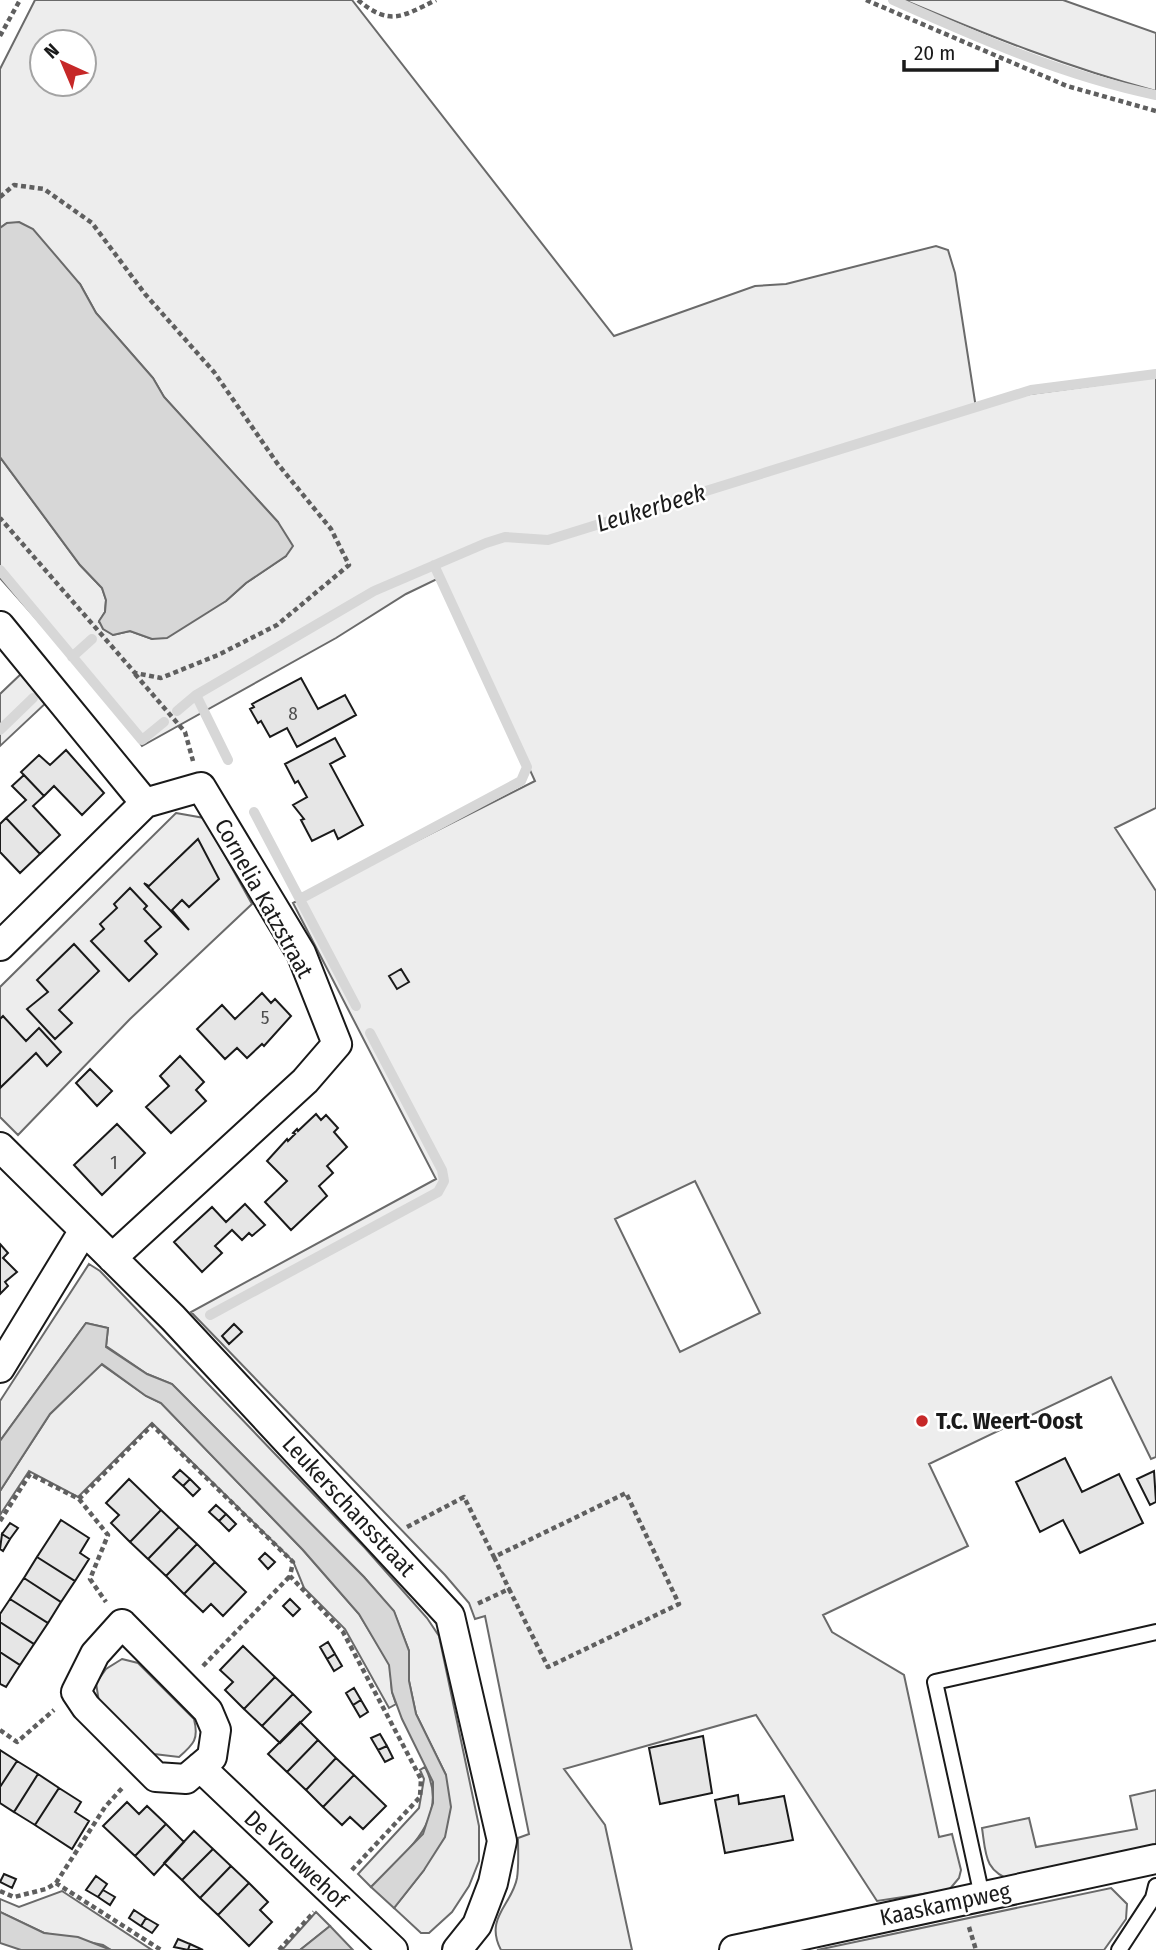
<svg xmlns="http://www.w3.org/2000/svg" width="1156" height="1950" viewBox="0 0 1156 1950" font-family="'Fira Sans Condensed',sans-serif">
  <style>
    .green { fill: #ededed; stroke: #6a6a6a; stroke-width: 2; fill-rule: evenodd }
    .water { fill: #d7d7d7; stroke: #6a6a6a; stroke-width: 2 }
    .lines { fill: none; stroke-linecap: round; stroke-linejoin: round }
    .stream { stroke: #d7d7d7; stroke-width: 10 }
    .building { fill: #e6e6e6; stroke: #1a1a1a; stroke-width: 2 }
    .service-casing { stroke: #1a1a1a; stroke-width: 18 }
    .minor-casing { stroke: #1a1a1a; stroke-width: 32 }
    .path { stroke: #5f5f5f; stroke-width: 4.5; stroke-dasharray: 5 3.5; stroke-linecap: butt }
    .service { stroke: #fff; stroke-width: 14 }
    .minor { stroke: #fff; stroke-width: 28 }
    .poi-dot { fill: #c62828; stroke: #fff; stroke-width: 2.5 }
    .labels { text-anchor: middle; stroke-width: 5; stroke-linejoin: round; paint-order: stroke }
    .number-label { font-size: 19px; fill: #4d4d4d }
    .street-label { font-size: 23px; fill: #1a1a1a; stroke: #fff }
    .poi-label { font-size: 23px; font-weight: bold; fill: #1a1a1a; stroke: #fff; text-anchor: start }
    .water-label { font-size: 24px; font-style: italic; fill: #1a1a1a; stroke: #fff }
  </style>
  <rect width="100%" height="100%" fill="#fff"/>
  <path class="green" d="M 35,0 L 352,0 L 614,336 L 755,286 L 786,284 L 936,246 L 948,250 L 955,273 L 976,408 L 1030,394 L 1156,377 L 1156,808 L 1115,828 L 1156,891 L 1156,1457 L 1151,1459 L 1111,1377 L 929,1464 L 968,1546 L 823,1615 L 832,1632 L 904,1675 L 939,1837 L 952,1834 L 961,1870 L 959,1878 L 949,1890 L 877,1901 L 756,1715 L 564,1769 L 605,1825 L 632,1950 L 501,1950 C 484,1918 512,1905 517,1878 C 519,1865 518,1851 518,1838 L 529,1834 L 485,1616 L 475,1619 L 469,1603 L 445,1575 L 191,1312 L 436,1179 L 293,903 L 535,781 L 441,577 L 406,594 L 336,638 L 142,746 L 120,713 L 0,578 L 0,457 L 80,565 L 102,588 L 106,600 L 105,612 L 99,622 L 113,635 L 130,631 L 152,639 L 226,601 L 246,583 L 286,556 L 278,522 L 164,397 L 153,378 L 96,313 L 80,284 L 7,223 L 0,228 L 0,69 ZM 42,42 L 84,42 L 84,84 L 42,84 ZM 695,1181 L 760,1313 L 680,1352 L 615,1219 Z
    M 904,0 L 1063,0 L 1156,33 L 1156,91 C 1069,68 987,35 904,0 Z
    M 23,672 L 48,701 L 0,746 L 0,694 Z
    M 176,813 L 204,818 L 252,904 L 130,1019 L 18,1135 L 0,1117 L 0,987 Z
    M 89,1264 L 100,1271 L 365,1548 L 427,1618 L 439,1636 L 479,1826 L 479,1861 L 469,1886 L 452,1912 L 429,1933 L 421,1933 L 394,1908 L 424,1870 L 446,1775 L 416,1714 L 409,1681 L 409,1651 L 394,1612 L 364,1577 L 172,1384 L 147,1374 L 106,1346 L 108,1328 L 86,1323 L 0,1441 L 0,1401 Z
    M 101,1364 L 146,1396 L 161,1403 L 303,1550 L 359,1614 L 390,1665 L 392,1692 L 396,1704 L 389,1708 L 345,1629 L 304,1588 L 293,1561 L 152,1423 L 78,1497 L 29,1471 L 0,1515 L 0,1491 L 50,1414 Z
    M 122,1659 L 138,1663 L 194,1719 C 199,1739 194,1744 179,1757 L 154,1754 L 99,1702 L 96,1683 L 106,1669 Z
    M 425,1767 C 452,1820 404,1853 371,1887 L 358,1874 L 419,1808 L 424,1779 L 420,1770 Z
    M 1156,1790 L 1156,1850 L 1013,1881 C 984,1871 986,1855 982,1828 L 1029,1818 L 1036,1847 L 1137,1829 L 1130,1796 Z
    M 1111,1888 L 1127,1904 L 1126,1919 L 1104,1950 L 817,1950 Z
    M 62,1891 L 152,1950 L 111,1950 L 103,1945 L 44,1933 L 0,1912 L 0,1899 L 19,1907 Z
    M 316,1912 L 330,1926 L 300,1950 L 282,1950 Z"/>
  <path class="water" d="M 19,222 L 33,229 L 80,284 L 96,313 L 153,378 L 164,397 L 278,522 L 293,546 L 286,556 L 246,583 L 226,601 L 167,638 L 152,639 L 130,631 L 113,635 L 103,629 L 99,621 L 105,612 L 106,600 L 102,588 L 80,565 L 0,457 L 0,228 L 7,223 Z
    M 86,1323 L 108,1328 L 106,1347 L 147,1374 L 172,1384 L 364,1577 L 394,1611 L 409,1651 L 409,1681 L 416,1714 L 446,1775 L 451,1807 L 445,1837 L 424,1870 L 394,1908 L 371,1887 L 423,1834 L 433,1803 L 433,1782 L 402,1719 L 392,1692 L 389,1665 L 359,1614 L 303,1550 L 161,1403 L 146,1396 L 102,1364 L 50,1414 L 0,1491 L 0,1441 Z
    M 0,1912 L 44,1933 L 78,1937 L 111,1950 L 21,1950 L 0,1943 Z
    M 330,1926 L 353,1950 L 300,1950 Z"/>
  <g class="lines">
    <path class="stream" d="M 893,0 C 978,38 1064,76 1156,95
      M 0,570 L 142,740 L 164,722
      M 72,657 L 92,639
      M 196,695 L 228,760
      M 177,711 L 196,695 L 374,591 L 486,543 L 505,537 L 548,540 L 1031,390 L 1156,374
      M 0,730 L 33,698
      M 254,812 L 356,1006
      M 300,899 L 521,781 L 527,767 L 434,565
      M 210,1315 L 438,1192 L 444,1181 L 442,1170 L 370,1033"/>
  </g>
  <path class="building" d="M 301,678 L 318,709 L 345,695 L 356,715 L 297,747 L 287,728 L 270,737 L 261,721 L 258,723 L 250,709 L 254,707 L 252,704 Z
    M 335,738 L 345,756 L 330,764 L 363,825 L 338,839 L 334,830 L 312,841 L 301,820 L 304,819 L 293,805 L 307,797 L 298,781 L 295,783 L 285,764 Z
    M 66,750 L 104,793 L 82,815 L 54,786 L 44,796 L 21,772 L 39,755 L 50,765 Z
    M 24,775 L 44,796 L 33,806 L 60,835 L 40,854 L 6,818 L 26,800 L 12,786 Z
    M 6,818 L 40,854 L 20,873 L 0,852 L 0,824 Z
    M 198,839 L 219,879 L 189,907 L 182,900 L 172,910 L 189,930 L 144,883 L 149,886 Z
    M 130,888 L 147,906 L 144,909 L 161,927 L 145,941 L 157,954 L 129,981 L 91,941 L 104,929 L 100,924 L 117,908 L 114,904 Z
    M 74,944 L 99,971 L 59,1010 L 72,1023 L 55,1039 L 27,1009 L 48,992 L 37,980 Z
    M 401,969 L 409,982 L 397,989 L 389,976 Z
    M 262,993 L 271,1003 L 275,999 L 291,1016 L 264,1046 L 262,1044 L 247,1058 L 237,1048 L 225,1059 L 197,1029 L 222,1005 L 235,1019 Z
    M 3,1016 L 26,1041 L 39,1028 L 61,1052 L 47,1066 L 36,1053 L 0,1088 L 0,1019 Z
    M 180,1056 L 204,1082 L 196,1090 L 206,1101 L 171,1133 L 146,1107 L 169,1086 L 160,1076 Z
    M 90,1069 L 112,1091 L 97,1106 L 76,1083 Z
    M 316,1114 L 321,1120 L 326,1115 L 338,1128 L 334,1132 L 347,1147 L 327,1166 L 333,1173 L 319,1186 L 327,1196 L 291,1230 L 265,1202 L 287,1181 L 267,1161 L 287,1139 L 288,1141 L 295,1134 L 293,1133 L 297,1129 L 298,1131 Z
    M 117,1124 L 145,1153 L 102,1195 L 74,1165 Z
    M 245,1204 L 265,1225 L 252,1236 L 249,1233 L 242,1240 L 232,1230 L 215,1246 L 222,1253 L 202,1272 L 174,1242 L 212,1207 L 226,1222 Z
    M 0,1244 L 8,1253 L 3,1258 L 17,1272 L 5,1282 L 8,1286 L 0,1294 Z
    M 234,1324 L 242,1332 L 229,1344 L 222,1336 Z
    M 1065,1458 L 1082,1492 L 1119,1474 L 1143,1523 L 1080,1553 L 1063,1520 L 1040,1532 L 1016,1482 Z
    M 180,1470 L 190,1479 L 183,1486 L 173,1477 Z
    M 1154,1471 L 1156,1502 L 1150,1505 L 1137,1479 Z
    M 129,1479 L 161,1510 L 130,1542 L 111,1523 L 119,1515 L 106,1503 Z
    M 190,1479 L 200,1489 L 193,1496 L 183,1486 Z
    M 216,1505 L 226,1514 L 219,1521 L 209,1512 Z
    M 161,1510 L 179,1527 L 148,1559 L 130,1542 Z
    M 226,1514 L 236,1524 L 229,1531 L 219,1521 Z
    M 61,1520 L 89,1538 L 80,1553 L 89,1559 L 75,1581 L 37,1557 Z
    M 10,1523 L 18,1528 L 10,1539 L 2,1534 Z
    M 179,1527 L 197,1544 L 166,1576 L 148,1559 Z
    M 2,1534 L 10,1539 L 3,1551 L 0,1549 Z
    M 197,1544 L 215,1562 L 184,1594 L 166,1576 Z
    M 265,1553 L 275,1562 L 268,1569 L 259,1559 Z
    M 37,1557 L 75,1581 L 61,1602 L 24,1578 Z
    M 215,1562 L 246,1592 L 223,1616 L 211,1604 L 203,1612 L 184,1594 Z
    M 24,1578 L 61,1602 L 48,1623 L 10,1599 Z
    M 10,1599 L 48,1623 L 34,1644 L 0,1622 L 0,1614 Z
    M 290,1599 L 300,1609 L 293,1616 L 283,1606 Z
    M 0,1622 L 34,1644 L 20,1665 L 0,1652 Z
    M 328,1642 L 335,1654 L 327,1659 L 320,1647 Z
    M 243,1646 L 275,1677 L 244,1709 L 225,1690 L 233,1682 L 220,1670 Z
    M 0,1652 L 20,1665 L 6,1687 L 0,1684 Z
    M 335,1654 L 342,1666 L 334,1671 L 327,1659 Z
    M 275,1677 L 293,1694 L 262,1726 L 244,1709 Z
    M 354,1688 L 361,1700 L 353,1705 L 346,1693 Z
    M 293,1694 L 311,1712 L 280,1743 L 262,1726 Z
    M 361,1700 L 368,1712 L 360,1717 L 353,1705 Z
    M 300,1722 L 318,1740 L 287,1772 L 268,1754 Z
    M 380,1734 L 387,1746 L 378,1750 L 371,1738 Z
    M 703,1736 L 712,1793 L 660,1804 L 649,1748 Z
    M 318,1740 L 336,1758 L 306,1790 L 287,1772 Z
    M 387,1746 L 393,1758 L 385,1762 L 378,1750 Z
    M 0,1750 L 17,1761 L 0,1787 Z
    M 336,1758 L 354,1775 L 323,1807 L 306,1790 Z
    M 17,1761 L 38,1774 L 14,1812 L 0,1803 L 0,1787 Z
    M 38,1774 L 59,1788 L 35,1825 L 14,1812 Z
    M 354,1775 L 386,1806 L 363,1829 L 350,1817 L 342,1825 L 323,1807 Z
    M 59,1788 L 81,1802 L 75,1812 L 89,1821 L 72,1849 L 35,1825 Z
    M 738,1795 L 739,1804 L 784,1796 L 793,1840 L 725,1853 L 715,1800 Z
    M 127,1802 L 139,1814 L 147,1806 L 166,1824 L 135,1856 L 103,1826 Z
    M 166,1824 L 184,1842 L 154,1875 L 135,1856 Z
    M 194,1831 L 213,1849 L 182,1880 L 164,1863 Z
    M 213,1849 L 231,1866 L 200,1898 L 182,1880 Z
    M 231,1866 L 249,1883 L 218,1915 L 200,1898 Z
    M 4,1874 L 16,1879 L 12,1888 L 0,1882 Z
    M 96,1876 L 107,1884 L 98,1897 L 86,1890 Z
    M 249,1883 L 268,1902 L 260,1910 L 272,1922 L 249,1946 L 218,1915 Z
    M 103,1890 L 115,1897 L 110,1905 L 98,1897 Z
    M 134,1910 L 146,1918 L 141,1926 L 129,1918 Z
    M 146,1918 L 158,1925 L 152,1933 L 141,1926 Z
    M 178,1939 L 190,1944 L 188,1950 L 174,1947 Z
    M 190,1944 L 203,1950 L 188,1950 Z"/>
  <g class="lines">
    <defs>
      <path id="service" d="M 982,1896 L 935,1682 L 1156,1632
        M 1119,1950 L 1153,1898 L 1156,1886"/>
      <path id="minor" d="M 0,626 L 145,803
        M 0,946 L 145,803 L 201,787 L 301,953 L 337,1044 L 305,1081 L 112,1258
        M 0,1147 L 173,1318 L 450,1616 L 502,1841 L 493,1883 L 477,1925 L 457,1950
        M 0,1368 L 84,1230
        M 122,1624 L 208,1711 L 216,1730 L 212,1757 L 186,1779 L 156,1777 L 86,1707 L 76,1692 L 95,1654 Z
        M 200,1767 L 393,1950
        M 734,1950 L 1156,1859"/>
    </defs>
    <use href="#service" class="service-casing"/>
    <use href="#minor" class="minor-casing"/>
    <path class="path" d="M 358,0 C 390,27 403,16 436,0
      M 866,0 L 1067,86 L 1156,111
      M 0,36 L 20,0
      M 0,197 L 14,185 L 44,189 L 92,223 L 145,294 L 214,372 L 277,463 L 331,529 L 349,565 L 277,625 L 218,655 L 161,678 L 135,673 L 0,518
      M 135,674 L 185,732 L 193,761
      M 79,1499 L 108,1535 L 90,1579 L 106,1602
      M 0,1521 L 30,1474 L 79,1499 L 152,1425 L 293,1562 L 290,1576 L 343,1632 L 421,1779 L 420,1797 L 350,1872
      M 407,1527 L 464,1497 L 494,1557 L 626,1493 L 679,1604 L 548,1667 L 509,1589 L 477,1604
      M 494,1557 L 509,1589
      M 203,1666 L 290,1576
      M 0,1730 L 17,1742 L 54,1710
      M 56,1883 L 105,1807 L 124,1786
      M 0,1891 L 14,1897 L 46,1889 L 56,1883 L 161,1950
      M 969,1927 L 976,1950
      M 279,1950 L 314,1912"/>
    <use href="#service" class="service"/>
    <use href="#minor" class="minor"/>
  </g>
  <circle class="poi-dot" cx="922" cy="1421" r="7"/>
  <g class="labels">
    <g class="number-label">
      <text x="293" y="720">8</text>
      <text x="265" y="1024">5</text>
      <text x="114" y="1169">1</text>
    </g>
    <g class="street-label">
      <text transform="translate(264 898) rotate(61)" y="8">Cornelia Katzstraat</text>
      <text transform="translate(349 1506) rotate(47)" y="8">Leukerschansstraat</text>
      <text transform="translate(296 1859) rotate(43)" y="8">De Vrouwehof</text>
      <text transform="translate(945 1904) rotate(-12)" y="8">Kaaskampweg</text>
    </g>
    <g class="poi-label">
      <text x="936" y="1429">T.C. Weert-Oost</text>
    </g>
    <g class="water-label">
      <text transform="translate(651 508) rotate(-17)" y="8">Leukerbeek</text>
    </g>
  </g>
  <g transform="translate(63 63) rotate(316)"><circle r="33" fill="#ffffff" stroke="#a3a3a3" stroke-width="2"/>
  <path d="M0-5L12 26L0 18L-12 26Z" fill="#c62828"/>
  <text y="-10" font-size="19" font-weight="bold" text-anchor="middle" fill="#1a1a1a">N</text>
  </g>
  <path d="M904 60v10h93v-10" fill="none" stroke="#1a1a1a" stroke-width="3.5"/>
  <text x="914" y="60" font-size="21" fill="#1a1a1a" stroke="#ffffff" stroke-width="5" paint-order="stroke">20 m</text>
</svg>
